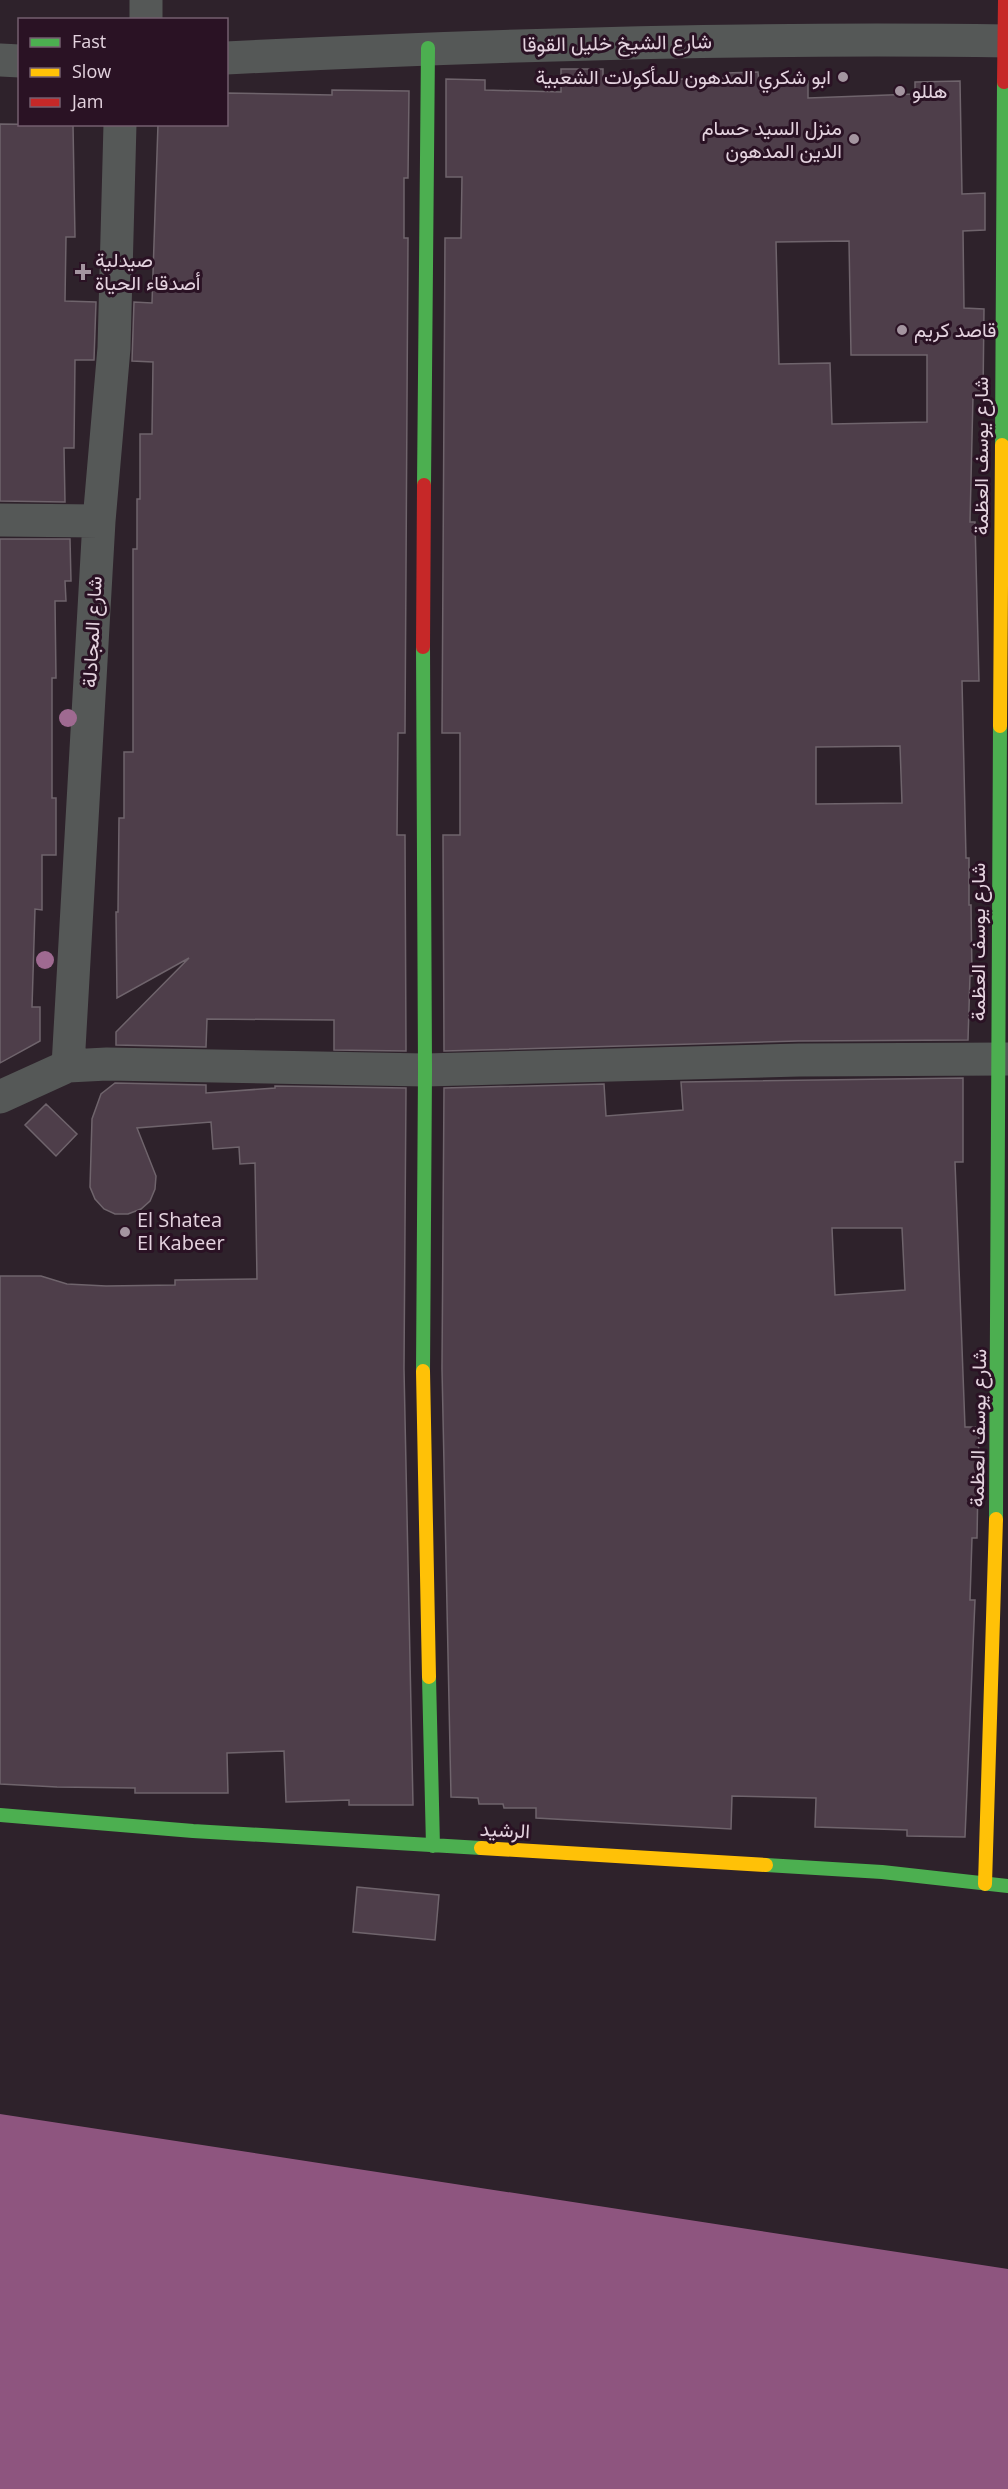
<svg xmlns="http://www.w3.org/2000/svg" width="1008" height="2489" viewBox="0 0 1008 2489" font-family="'Open Sans',Vazirmatn,sans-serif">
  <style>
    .water { fill: #8e557f }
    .building { fill: #4e3e4a; stroke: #6f646c; stroke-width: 1.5; fill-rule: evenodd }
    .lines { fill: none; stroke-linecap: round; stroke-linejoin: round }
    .street { stroke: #555857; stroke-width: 33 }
    .fast { stroke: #4caf50; stroke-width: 14 }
    .slow { stroke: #ffc107; stroke-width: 14 }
    .jam { stroke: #c62828; stroke-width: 14 }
    .tree { fill: #9f6a91 }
    .poi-dot { fill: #a495a0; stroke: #2a1224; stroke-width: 2 }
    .labels { text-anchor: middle; stroke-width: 6; stroke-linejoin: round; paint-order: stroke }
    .street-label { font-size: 20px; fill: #e4d3df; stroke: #2a1224 }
    .poi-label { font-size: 20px; fill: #e4d3df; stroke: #2a1224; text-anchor: start }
  </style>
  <rect width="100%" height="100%" fill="#2e222b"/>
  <path class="water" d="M 0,2114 L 1008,2269 L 1008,2489 L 0,2489 Z"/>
  <path class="building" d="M 561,69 L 603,69 L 603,76 L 646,75 L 646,80 L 726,78 L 726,73 L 758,72 L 759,82 L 808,81 L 808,98 L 915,94 L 915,82 L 960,81 L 962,194 L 985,193 L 985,230 L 963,231 L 964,308 L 984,309 L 983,396 L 973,396 L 970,522 L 975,522 L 979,681 L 962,681 L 966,858 L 969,858 L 969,905 L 971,905 L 972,976 L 970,976 L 968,1040 L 798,1041 L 444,1051 L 443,835 L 460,835 L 460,733 L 442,733 L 445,238 L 461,238 L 462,177 L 446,177 L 446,79 L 485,80 L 485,90 L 561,92 ZM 849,241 L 851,355 L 927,355 L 927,422 L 832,424 L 830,363 L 779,364 L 776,242 ZM 900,746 L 902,803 L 816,804 L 816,747 Z
    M 332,90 L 409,91 L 408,178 L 404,178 L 404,238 L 408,238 L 405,733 L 398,733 L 397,835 L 405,835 L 406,1051 L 334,1050 L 334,1020 L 207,1019 L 206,1047 L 116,1045 L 116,1032 L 189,958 L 117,998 L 116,912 L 118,912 L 119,818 L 124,818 L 124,752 L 133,752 L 133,549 L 137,549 L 137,499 L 140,499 L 140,434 L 152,434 L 153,362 L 132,361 L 134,302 L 152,303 L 158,124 L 226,124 L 226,93 L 332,95 Z
    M 0,124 L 73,125 L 75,237 L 66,237 L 65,301 L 96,302 L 94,360 L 75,360 L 74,448 L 64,448 L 65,502 L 0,501 Z
    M 0,539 L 70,539 L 71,581 L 65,581 L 66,601 L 55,601 L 56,678 L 52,678 L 52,798 L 56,798 L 56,855 L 42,855 L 42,910 L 35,909 L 32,1007 L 40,1007 L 40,1041 L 0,1063 Z
    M 963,1078 L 963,1162 L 955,1162 L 965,1427 L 979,1427 L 977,1538 L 972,1538 L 970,1600 L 975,1600 L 965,1837 L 907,1836 L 907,1830 L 815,1827 L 816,1798 L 732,1796 L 731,1829 L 536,1818 L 536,1808 L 504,1808 L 503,1804 L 479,1804 L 478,1798 L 451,1797 L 442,1369 L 444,1088 L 604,1084 L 606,1116 L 683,1110 L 681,1082 ZM 832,1228 L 902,1228 L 905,1290 L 835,1295 Z
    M 115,1083 L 206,1085 L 206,1093 L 275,1088 L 275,1086 L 406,1088 L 404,1369 L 413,1805 L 349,1805 L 349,1800 L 286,1802 L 284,1751 L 227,1753 L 228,1793 L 135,1793 L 135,1788 L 57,1787 L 0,1784 L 0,1276 L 41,1276 L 67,1284 L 106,1286 L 175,1285 L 175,1280 L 257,1279 L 255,1163 L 240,1164 L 239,1147 L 213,1149 L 211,1122 L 137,1128 L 156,1176 L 155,1189 L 150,1201 L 141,1209 L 128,1214 L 115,1214 L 104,1209 L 95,1199 L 90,1187 L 92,1119 L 101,1094 Z
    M 46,1104 L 77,1134 L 56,1156 L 25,1125 Z
    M 357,1887 L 439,1895 L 435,1940 L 353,1932 Z"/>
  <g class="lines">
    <path class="street" d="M 146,20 L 146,0
      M 226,58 C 487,45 747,37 1008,41
      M 0,60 L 20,61
      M 0,520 L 99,521
      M 68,1066 L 107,1064 L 425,1070 L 799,1060 L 1008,1059
      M 0,1097 L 68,1066 L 99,521 L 114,348 L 120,124"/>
    <path class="fast" d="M 1002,445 L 1004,82
      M 424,485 L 428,48
      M 423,1371 L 425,1070 L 423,647
      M 996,1519 L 1000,726
      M 429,1677 L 433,1846
      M 0,1815 L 193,1831 L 481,1848
      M 766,1865 L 882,1872 L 1008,1886"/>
    <path class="slow" d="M 1000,726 L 1002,445
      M 423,1371 L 429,1677
      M 481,1848 L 766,1865
      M 985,1884 L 996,1519"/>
    <path class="jam" d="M 1004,82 L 1005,0
      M 423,647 L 424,485"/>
  </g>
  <g class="tree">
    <circle cx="68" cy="718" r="9"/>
    <circle cx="45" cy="960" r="9"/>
  </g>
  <g class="poi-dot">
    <circle cx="843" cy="77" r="6"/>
    <circle cx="900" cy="91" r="6"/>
    <circle cx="854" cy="139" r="6"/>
    <path d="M80 263h6v6h6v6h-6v6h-6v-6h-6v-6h6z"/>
    <circle cx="902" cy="330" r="6"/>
    <circle cx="125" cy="1232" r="6"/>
  </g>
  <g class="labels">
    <g class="street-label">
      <text transform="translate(617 43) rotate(-1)" y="7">شارع الشيخ خليل القوقا</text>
      <text transform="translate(981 456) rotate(-90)" y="7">شارع يوسف العظمة</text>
      <text transform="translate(92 632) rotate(-87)" y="7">شارع المجادلة</text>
      <text transform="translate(978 942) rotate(-90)" y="7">شارع يوسف العظمة</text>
      <text transform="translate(978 1428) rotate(-89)" y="7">شارع يوسف العظمة</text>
      <text transform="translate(505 1830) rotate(3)" y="7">الرشيد</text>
    </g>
    <g class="poi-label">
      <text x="831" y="84" text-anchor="end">ابو شكري المدهون للمأكولات الشعبية</text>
      <text x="912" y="98">هللو</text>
      <text x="842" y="135" text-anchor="end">منزل السيد حسام<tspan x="842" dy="23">الدين المدهون</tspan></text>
      <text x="95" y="267">صيدلية<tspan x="95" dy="23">أصدقاء الحياة</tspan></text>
      <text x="914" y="337">قاصد كريم</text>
      <text x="137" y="1227">El Shatea<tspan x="137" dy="23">El Kabeer</tspan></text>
    </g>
  </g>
  <rect x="18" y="18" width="210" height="108" fill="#2a1224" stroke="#745f6f" stroke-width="1.5"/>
  <rect x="30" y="38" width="30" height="9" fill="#4caf50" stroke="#745f6f" stroke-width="1.5"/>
  <text x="72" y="48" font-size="18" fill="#e4d3df">Fast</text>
  <rect x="30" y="68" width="30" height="9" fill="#ffc107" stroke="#745f6f" stroke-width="1.5"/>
  <text x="72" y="78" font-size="18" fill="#e4d3df">Slow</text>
  <rect x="30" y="98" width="30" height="9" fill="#c62828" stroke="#745f6f" stroke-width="1.5"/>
  <text x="72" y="108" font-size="18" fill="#e4d3df">Jam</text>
</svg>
